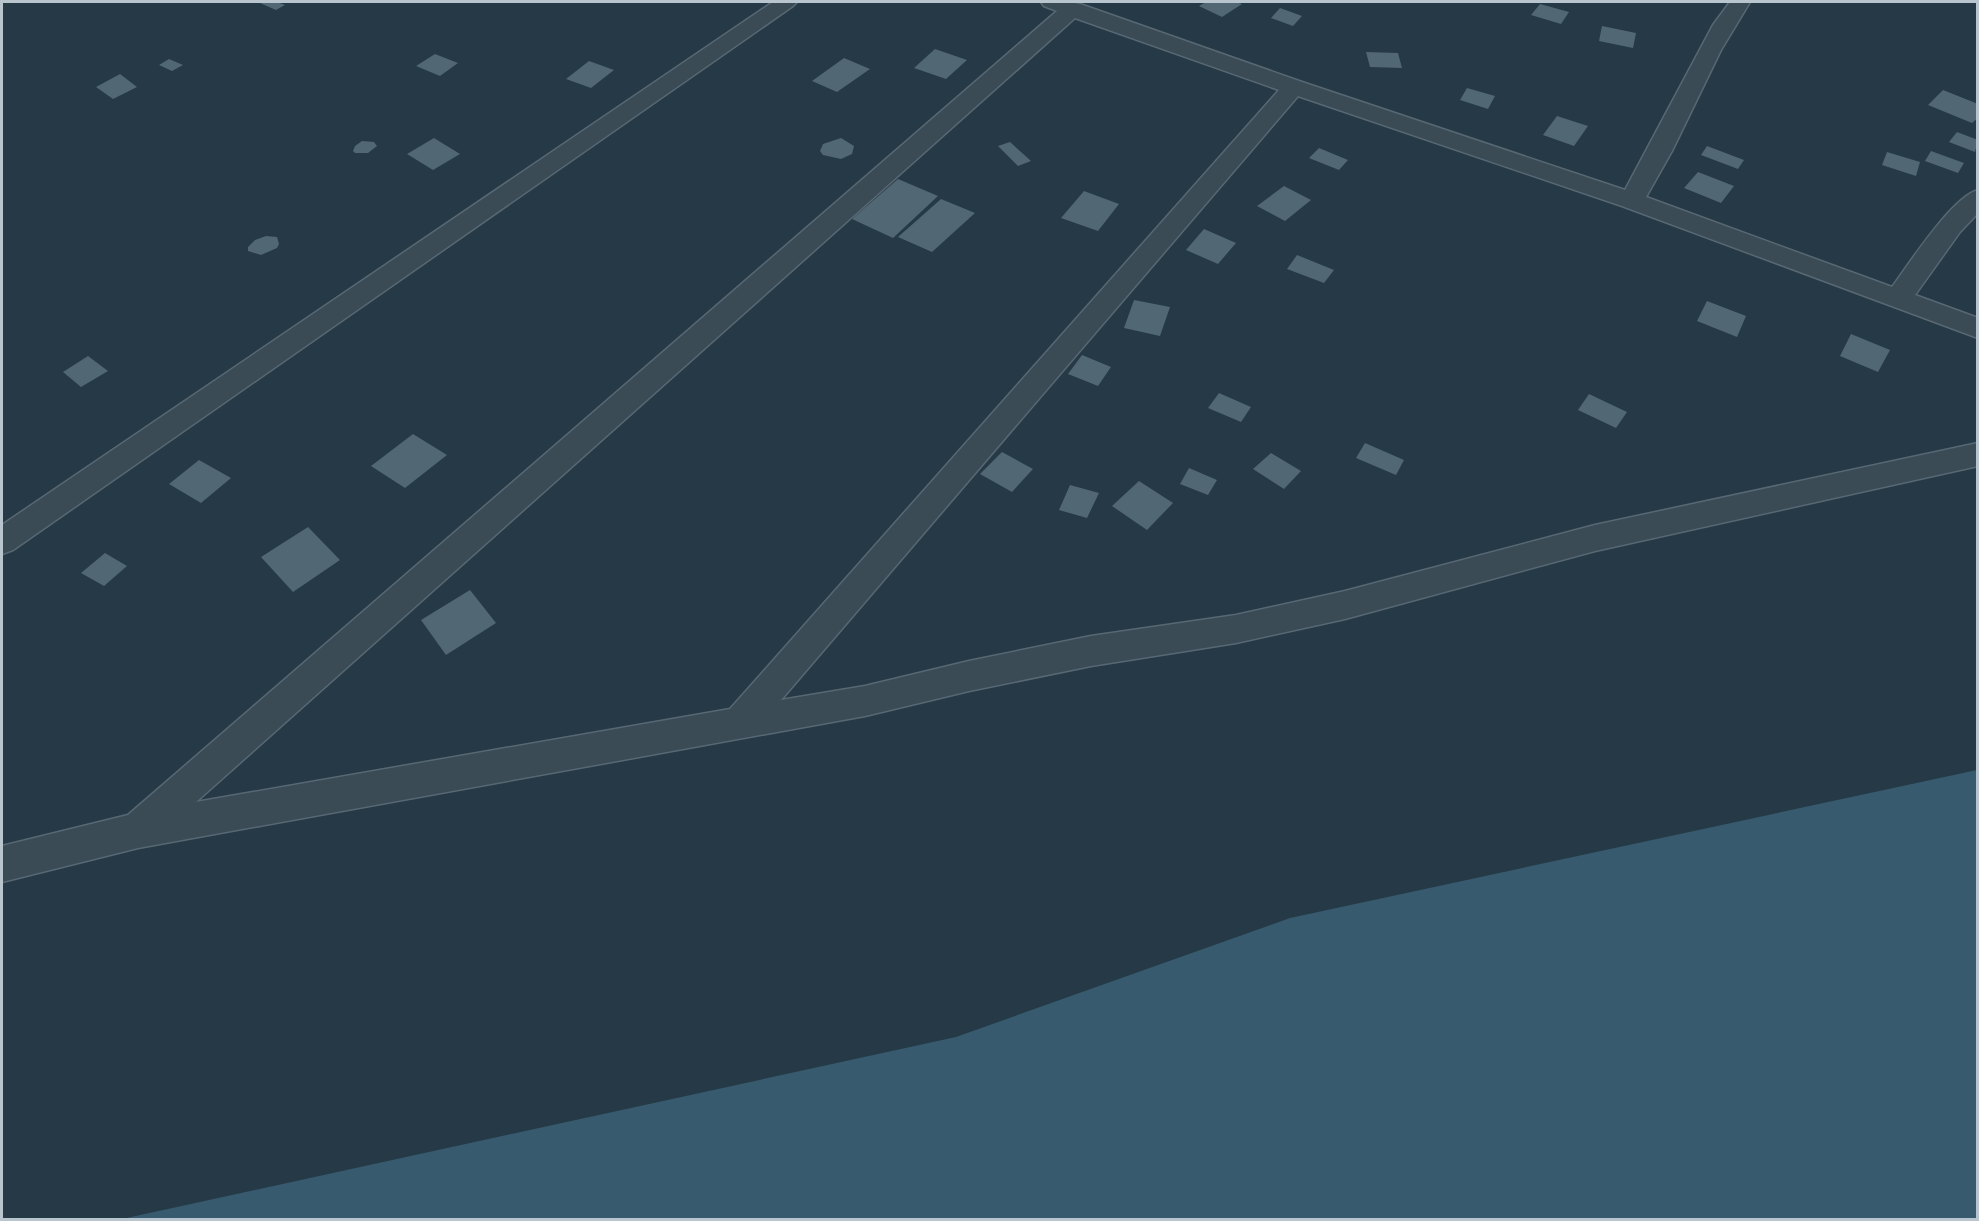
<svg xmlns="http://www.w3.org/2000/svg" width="1979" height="1221" viewBox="0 0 1979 1221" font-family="Ubuntu,sans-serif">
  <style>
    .water { fill: #375a6e }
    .building { fill: #516774 }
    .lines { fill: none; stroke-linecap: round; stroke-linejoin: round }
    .minor-casing { stroke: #586873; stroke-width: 3 }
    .minor { fill: #3a4b55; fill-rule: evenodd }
  </style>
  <rect width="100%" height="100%" fill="#253a46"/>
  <path class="water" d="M 1977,770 L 1977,1219 L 122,1219 L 956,1037 L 1290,918 Z"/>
  <path class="building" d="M 263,2 L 277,2 L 285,5 L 276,10 L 260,3 Z
    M 1206,2 L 1236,2 L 1242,4 L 1222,17 L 1199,6 Z
    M 1540,4 L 1569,12 L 1561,24 L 1531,15 Z
    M 1280,8 L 1302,16 L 1293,26 L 1271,18 Z
    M 1602,26 L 1636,33 L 1633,48 L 1599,41 Z
    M 935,49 L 967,60 L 946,79 L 914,68 Z
    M 1366,52 L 1398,53 L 1402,68 L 1370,67 Z
    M 435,54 L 458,63 L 440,76 L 416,66 Z
    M 844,58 L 870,69 L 837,92 L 812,81 Z
    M 169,59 L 183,65 L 172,71 L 159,65 Z
    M 589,61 L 614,70 L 591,88 L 566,79 Z
    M 120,74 L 137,87 L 113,99 L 96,87 Z
    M 1467,88 L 1495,96 L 1488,109 L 1460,100 Z
    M 1943,90 L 1978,104 L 1978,118 L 1972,123 L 1928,105 Z
    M 1557,116 L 1588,126 L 1574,146 L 1543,135 Z
    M 1957,132 L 1978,140 L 1975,152 L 1949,142 Z
    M 434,138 L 460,154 L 433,170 L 407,154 Z
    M 841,138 L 854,146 L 852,154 L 841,159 L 823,155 L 820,151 L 823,144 Z
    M 362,141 L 374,142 L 377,146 L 368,153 L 355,153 L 353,151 L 355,146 Z
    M 1010,142 L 1031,161 L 1018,166 L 998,146 Z
    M 1707,146 L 1744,160 L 1738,169 L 1701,155 Z
    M 1319,148 L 1348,160 L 1339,170 L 1309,158 Z
    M 1931,151 L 1964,163 L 1958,173 L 1925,161 Z
    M 1887,152 L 1920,162 L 1916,176 L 1882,165 Z
    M 1698,172 L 1734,186 L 1721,203 L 1684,188 Z
    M 898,179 L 938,196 L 893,238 L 852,219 Z
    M 1284,186 L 1311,200 L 1285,221 L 1257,206 Z
    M 1084,191 L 1119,204 L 1098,231 L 1061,218 Z
    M 941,199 L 975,213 L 932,252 L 898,237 Z
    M 1204,229 L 1236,243 L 1218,264 L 1186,250 Z
    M 266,236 L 277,237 L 279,244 L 277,248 L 261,255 L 248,251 L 248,247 L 255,240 Z
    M 1297,255 L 1334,270 L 1324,283 L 1287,269 Z
    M 1134,300 L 1170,307 L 1160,336 L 1124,328 Z
    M 1707,301 L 1746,316 L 1737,337 L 1697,321 Z
    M 1851,334 L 1890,350 L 1878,372 L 1840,356 Z
    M 1082,355 L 1111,367 L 1098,386 L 1068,374 Z
    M 88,356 L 108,371 L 81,387 L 63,372 Z
    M 1219,393 L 1251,407 L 1241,422 L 1208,408 Z
    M 1589,394 L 1627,412 L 1616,428 L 1578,410 Z
    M 413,434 L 447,455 L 405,488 L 371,466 Z
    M 1365,443 L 1404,460 L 1396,475 L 1356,458 Z
    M 1002,452 L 1033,469 L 1012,492 L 980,474 Z
    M 1271,453 L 1301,471 L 1284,489 L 1253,469 Z
    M 199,460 L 231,478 L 201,503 L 169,484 Z
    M 1189,468 L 1217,480 L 1208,495 L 1180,484 Z
    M 1139,481 L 1173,503 L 1147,530 L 1112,506 Z
    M 1070,485 L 1099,493 L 1087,518 L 1059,510 Z
    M 308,527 L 340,560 L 293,592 L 261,557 Z
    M 105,553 L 127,566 L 104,586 L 81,573 Z
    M 470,590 L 496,623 L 446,655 L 421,620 Z"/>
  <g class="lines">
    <defs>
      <path id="minor" d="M 773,2 L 797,2 L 793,6 L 13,550 L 2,554 L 2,525 Z
        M 1041,2 L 1070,2 L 1080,4 L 1302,82 L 1625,190 L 1713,25 L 1730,2 L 1750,2 L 1721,50 L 1672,151 L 1646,197 L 1892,287 C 1909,264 1952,197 1978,190 L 1978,213 L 1960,232 L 1915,295 L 1978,318 L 1978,338 L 1622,206 L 1298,96 L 781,700 L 865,686 L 969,661 L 1091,636 L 1236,615 L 1345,591 L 1595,525 L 1978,443 L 1978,466 L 1595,551 L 1345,619 L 1236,643 L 1091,666 L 969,691 L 865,716 L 138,848 L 2,882 L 2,846 L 128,815 L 1057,11 L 1044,6 ZM 1075,18 L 1279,90 L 730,709 L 196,802 Z"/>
    </defs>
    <use href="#minor" class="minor-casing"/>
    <use href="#minor" class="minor"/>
  </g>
  <rect width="1979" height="1221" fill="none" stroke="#b8c5cf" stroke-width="6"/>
</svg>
